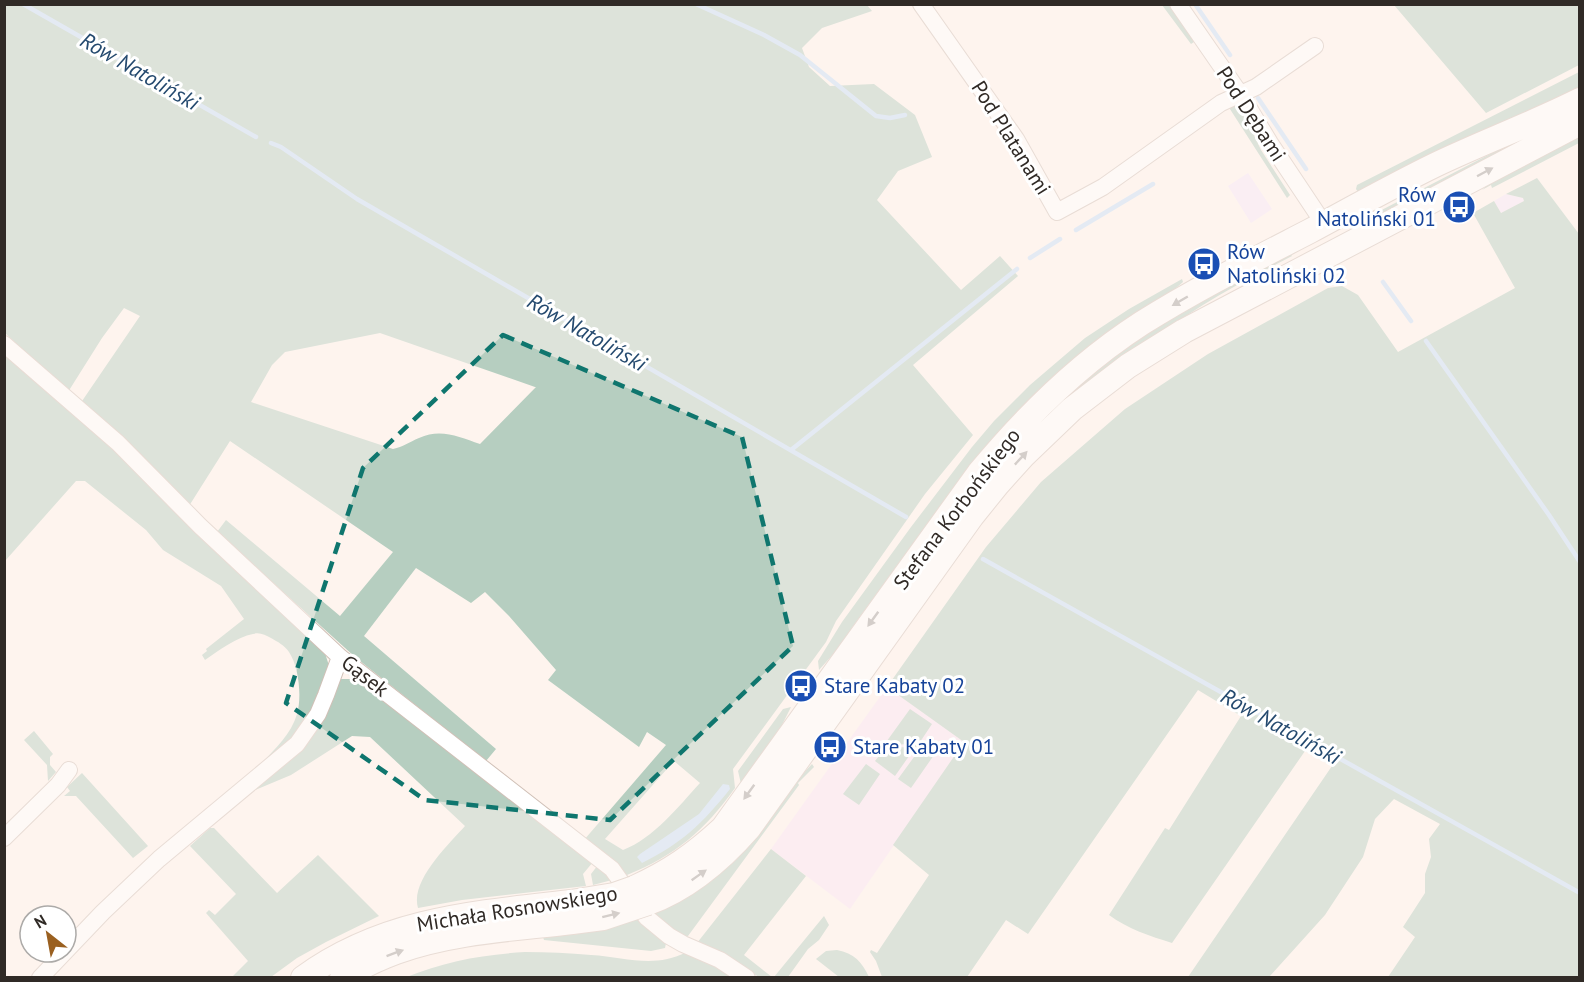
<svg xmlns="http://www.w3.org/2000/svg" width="1584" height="982" viewBox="0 0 1584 982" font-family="'PT Sans',sans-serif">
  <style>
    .industrial { fill: #f6e6f9 }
    .education { fill: #fae5f4 }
    .green { fill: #b6cec0; fill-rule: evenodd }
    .water { fill: #c5def9 }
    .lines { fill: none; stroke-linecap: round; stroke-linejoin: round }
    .stream { stroke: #c5def9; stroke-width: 4.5 }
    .street-casing { stroke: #d0c0b7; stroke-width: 18 }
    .secondary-casing { stroke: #d0c0b7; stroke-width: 26 }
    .street { stroke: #fff; stroke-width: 16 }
    .secondary { stroke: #fff; stroke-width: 24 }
    .secondary-bridge-casing { stroke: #d0c0b7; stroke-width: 26; stroke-linecap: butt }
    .secondary-bridge { stroke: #fff; stroke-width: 24 }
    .oneway { fill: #a29f9d }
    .marked { fill: none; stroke: #0f766e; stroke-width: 4.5; stroke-dasharray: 12 8; stroke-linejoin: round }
    .labels { text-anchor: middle; stroke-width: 6; stroke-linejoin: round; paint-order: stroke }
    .street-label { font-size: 21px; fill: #302a26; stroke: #fff }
    .transit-label { font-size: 21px; fill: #164399; stroke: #fff; text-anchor: start }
    .water-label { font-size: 22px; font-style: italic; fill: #254a6f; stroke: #fff }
  </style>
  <rect width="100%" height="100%" fill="#fef4ee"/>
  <path class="industrial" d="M 1248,173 L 1272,209 L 1251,223 L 1228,186 Z
    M 1506,194 L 1523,198 L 1524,201 L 1501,213 L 1494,201 Z"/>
  <path class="education" d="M 887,687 L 965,742 L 850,909 L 771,849 Z"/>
  <path class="green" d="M 4,5 L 867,5 L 872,11 L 822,28 L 802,48 L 809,67 L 830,86 L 874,84 L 915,115 L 932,157 L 898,171 L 877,200 L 961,290 L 1000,256 L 1018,276 L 913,365 L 973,435 L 925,494 L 836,621 L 826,642 L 733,769 L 735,788 C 705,830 675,856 627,875 L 584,840 L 666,745 L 647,732 L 639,747 L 548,680 L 556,670 L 509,616 L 485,592 L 471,603 L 416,568 L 364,636 L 496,749 L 486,761 L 355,657 L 217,532 L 226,520 L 340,616 L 393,552 L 230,441 L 189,506 L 80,404 L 140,316 L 124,308 L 102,338 L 68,392 L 5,333 ZM 380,333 L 535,387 L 536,387 L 480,444 C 459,437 441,428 419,438 C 409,442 403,447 393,449 L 251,402 L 272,365 L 285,352 ZM 674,761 L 700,783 C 678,807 654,838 623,850 L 605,839 Z
    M 1162,5 L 1170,5 L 1194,39 L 1194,42 L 1191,44 Z
    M 1394,5 L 1579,5 L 1579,65 L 1486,113 Z
    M 1579,72 L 1579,89 L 1360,195 L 1356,189 L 1357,185 Z
    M 1228,106 L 1236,106 L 1241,108 L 1261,150 L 1290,195 L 1287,198 Z
    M 1553,123 L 1373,221 L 1370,216 L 1521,138 Z
    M 1579,132 L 1579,143 L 1492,188 L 1491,185 L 1482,190 L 1501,173 Z
    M 1537,178 L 1579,234 L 1579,977 L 1388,977 L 1415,937 L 1403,927 L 1425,893 L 1425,874 L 1431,857 L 1429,839 L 1440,824 L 1394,799 L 1375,819 L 1363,857 L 1325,915 L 1269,977 L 1188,977 L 1332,766 L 1305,751 L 1172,943 C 1150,936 1128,929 1109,915 L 1165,828 L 1169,830 L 1241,716 L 1198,690 L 1028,934 L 1006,920 L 967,977 L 882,977 L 876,961 L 870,952 L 871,950 L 877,953 L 929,875 L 893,845 L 964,742 L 887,687 L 986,547 L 1041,482 L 1125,409 L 1208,354 L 1328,288 L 1342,286 L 1358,295 L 1398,352 L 1515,288 L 1473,213 L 1494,201 L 1501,213 L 1524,201 L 1523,198 L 1506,194 Z
    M 1289,251 L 1292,256 C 1262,272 1232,287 1203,305 C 1136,347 1074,397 1011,446 L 1130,340 Z
    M 1182,279 L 1183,282 L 1160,302 L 1028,401 L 990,441 L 962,476 L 851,629 L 853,632 L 819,670 L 818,661 L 842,622 L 911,527 L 972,447 L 994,421 L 1030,385 L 1085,338 L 1129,309 Z
    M 4,351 L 70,408 L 324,650 L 331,672 L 305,729 L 256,770 C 270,753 291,736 297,714 C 302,697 299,667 289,652 C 284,645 278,642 271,638 C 265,635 260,632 253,634 C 237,637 219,650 205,660 L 202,655 L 207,651 L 206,649 L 244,619 L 221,586 L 163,550 L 146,530 L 85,481 L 76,481 L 5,561 Z
    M 336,679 L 360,679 L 593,862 L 583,874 L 586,886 L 462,900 L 418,908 C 410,881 448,845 465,826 L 370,737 L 352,736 L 291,775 L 246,794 L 287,757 Z
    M 791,707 L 772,745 L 742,788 L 738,771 L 783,709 Z
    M 910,709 L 932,724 L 916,748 L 912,744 L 884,745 Z
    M 34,731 L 53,754 L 50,757 L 50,765 L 56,772 L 48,781 L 47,765 L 24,740 Z
    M 922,746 L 934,755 L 911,788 L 898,779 Z
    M 910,747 L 914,749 L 895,776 L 875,761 C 888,745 889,748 910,747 Z
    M 812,764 L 814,767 L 798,783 L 799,785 L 688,936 L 685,937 L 651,914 L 709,883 L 736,860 L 758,833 L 779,799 Z
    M 866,764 L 880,774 L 859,805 L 843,794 Z
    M 82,773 L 148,846 L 133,858 L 76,796 L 64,796 L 70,791 L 67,787 Z
    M 210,828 L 214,828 L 277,893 L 318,855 L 379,916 L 326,942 L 297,958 L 271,977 L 232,977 L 248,961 L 206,913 L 209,910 L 215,915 L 236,894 L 190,846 Z
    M 771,849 L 806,876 L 744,955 L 772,977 L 759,977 L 721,954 L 697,943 Z
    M 598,865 L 612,880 L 593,885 L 591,874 Z
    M 824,916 L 829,925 L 819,940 L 808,949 L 788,977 L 774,977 Z
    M 639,919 L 666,943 L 665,948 L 651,951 L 544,940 L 543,937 L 578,934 Z
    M 837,950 C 854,953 862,962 869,977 L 839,977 L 816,959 L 826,951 Z
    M 525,952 C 547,952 569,953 591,955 C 626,957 653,969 687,952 L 735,978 L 404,978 C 447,961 479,955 525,952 Z"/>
  <path class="water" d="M 723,784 L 729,785 L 730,789 C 702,824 682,843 642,863 L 637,857 L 640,854 L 699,814 Z"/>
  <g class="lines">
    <path class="stream" d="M 23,4 L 256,137
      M 696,4 L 764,35 L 800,55 L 876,116 L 890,118 L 905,115
      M 1195,4 L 1230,55
      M 1258,98 L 1306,169
      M 271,143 L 281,147 L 357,199 L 906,517
      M 1076,230 L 1153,184
      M 1030,258 L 1060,239
      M 1383,282 L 1411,321
      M 1426,341 L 1549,515 L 1580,562
      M 791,450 L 1017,269
      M 983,559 L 1580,893"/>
    <defs>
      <path id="street" d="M 921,4 L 1016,139 L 1057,212 L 1103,187 L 1221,103 L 1256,87 L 1315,46
        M 1178,4 L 1241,95 L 1270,143 L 1324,224
        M 4,344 L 118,443 L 200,526 L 340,657 L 612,869 L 646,917 L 669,936 L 683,944 L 720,960 L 747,978
        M 4,838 L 58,785 L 69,770
        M 40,978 L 103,912 L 159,859 L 297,744 L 318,714 L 326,695 L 340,657"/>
      <path id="secondary" d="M 634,888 C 669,872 694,855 723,828 L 979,473 C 1026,416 1080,363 1142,323 C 1196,289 1254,260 1310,231 C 1351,209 1392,186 1435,165 C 1483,142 1532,124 1580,100
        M 648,903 C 689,888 721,860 749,828 L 972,516 L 997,485 L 1024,455 L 1072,409 L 1128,366 L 1184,331 L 1580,123
        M 303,978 C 384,919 475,913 571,902
        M 342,978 C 359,968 377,959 396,952 C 452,932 513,929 572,922"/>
    </defs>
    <use href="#street" class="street-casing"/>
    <use href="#secondary" class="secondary-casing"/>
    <use href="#street" class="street"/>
    <use href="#secondary" class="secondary"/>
    <defs>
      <path id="secondary-bridge" d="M 571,902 L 614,895 L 634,888
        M 572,922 L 603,918 L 648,903"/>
    </defs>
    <use href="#secondary-bridge" class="secondary-bridge-casing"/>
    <use href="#secondary-bridge" class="secondary-bridge"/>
  </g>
  <defs><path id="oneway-solid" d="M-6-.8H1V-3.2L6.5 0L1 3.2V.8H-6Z" transform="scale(1.5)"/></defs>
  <g class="oneway">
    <use href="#oneway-solid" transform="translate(1485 172) rotate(-28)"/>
    <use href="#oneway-solid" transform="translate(1180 301) rotate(150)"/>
    <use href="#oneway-solid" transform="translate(1021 458) rotate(-47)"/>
    <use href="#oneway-solid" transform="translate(873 619) rotate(126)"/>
    <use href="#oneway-solid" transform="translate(749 792) rotate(126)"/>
    <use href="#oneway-solid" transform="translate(699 875) rotate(-35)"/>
    <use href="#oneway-solid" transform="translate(611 915) rotate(-14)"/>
    <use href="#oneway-solid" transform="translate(395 953) rotate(-20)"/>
  </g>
  <path d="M0 0H1584V982H0ZM 503,335 L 742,437 L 793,646 L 610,820 L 425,800 L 286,703 L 363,468 Z" fill="#fef4ee" fill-opacity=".55" fill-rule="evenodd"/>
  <path class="marked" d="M 503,335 L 742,437 L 793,646 L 610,820 L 425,800 L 286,703 L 363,468 Z"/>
  <defs>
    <symbol id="bus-disc" viewBox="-11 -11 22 22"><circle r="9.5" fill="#1a4fb4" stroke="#fff"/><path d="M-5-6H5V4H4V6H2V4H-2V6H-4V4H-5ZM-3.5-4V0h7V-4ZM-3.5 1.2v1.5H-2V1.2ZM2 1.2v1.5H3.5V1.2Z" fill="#fff"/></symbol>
  </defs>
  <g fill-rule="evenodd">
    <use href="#bus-disc" x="1440" y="188" width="38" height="38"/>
    <use href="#bus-disc" x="1185" y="245" width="38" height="38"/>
    <use href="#bus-disc" x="782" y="667" width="38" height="38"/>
    <use href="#bus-disc" x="811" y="728" width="38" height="38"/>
  </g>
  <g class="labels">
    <g class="street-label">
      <text transform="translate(1251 114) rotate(57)" y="7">Pod Dębami</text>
      <text transform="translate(1011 138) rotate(58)" y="7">Pod Platanami</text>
      <text transform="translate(957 509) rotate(-53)" y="7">Stefana Korbońskiego</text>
      <text transform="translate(365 676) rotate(38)" y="7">Gąsek</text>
      <text transform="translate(517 909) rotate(-9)" y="7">Michała Rosnowskiego</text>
    </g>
    <g class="transit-label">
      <text x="1436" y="202" text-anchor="end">Rów<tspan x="1436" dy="24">Natoliński 01</tspan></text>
      <text x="1227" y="259">Rów<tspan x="1227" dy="24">Natoliński 02</tspan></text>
      <text x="824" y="693">Stare Kabaty 02</text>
      <text x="853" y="754">Stare Kabaty 01</text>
    </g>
    <g class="water-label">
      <text transform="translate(140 71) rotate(30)" y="8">Rów Natoliński</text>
      <text transform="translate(587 332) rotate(30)" y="8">Rów Natoliński</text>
      <text transform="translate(1281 726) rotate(29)" y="8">Rów Natoliński</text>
    </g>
  </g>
  <rect width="1584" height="982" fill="none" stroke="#302a26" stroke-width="12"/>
  <g transform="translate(48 934) rotate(329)"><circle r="28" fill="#ffffff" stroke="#acaaa8" stroke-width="1.5"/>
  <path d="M0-4.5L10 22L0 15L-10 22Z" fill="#9a6020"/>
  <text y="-9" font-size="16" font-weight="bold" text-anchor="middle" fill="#302a26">N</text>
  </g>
</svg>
